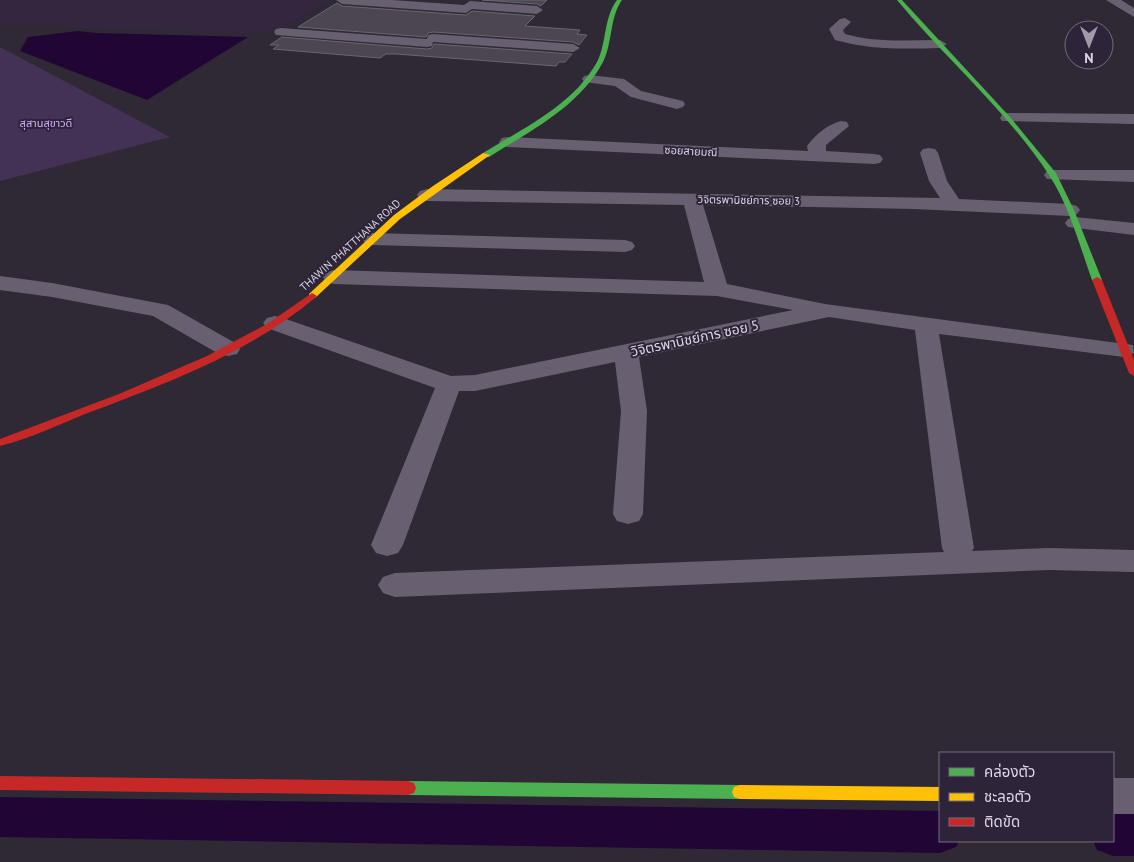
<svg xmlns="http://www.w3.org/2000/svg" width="1134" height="862" viewBox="0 0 1134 862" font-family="'PT Sans','Noto Sans Thai',sans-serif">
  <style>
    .built { fill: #332740 }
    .green { fill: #433255 }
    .water { fill: #210635 }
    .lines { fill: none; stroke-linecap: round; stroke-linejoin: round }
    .canal { fill: #210635; fill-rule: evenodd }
    .building { fill: #4b4650; stroke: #6a6670 }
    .street { fill: #686070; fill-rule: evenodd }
    .fast { fill: #4caf50; fill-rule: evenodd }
    .slow { fill: #ffc107; fill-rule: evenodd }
    .jam { fill: #c62828; fill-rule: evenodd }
    .labels { text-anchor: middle; stroke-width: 4; stroke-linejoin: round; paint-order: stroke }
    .far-park-label { font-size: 11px; fill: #d3aefe; stroke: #2e2439 }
    .far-street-label { font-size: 11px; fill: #ddd7e5; stroke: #2e2439 }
    .street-label { font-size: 14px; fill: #ddd7e5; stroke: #2e2439 }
  </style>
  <rect width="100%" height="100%" fill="#2e2934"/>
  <path class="built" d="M 0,0 L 331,0 L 270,34 L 76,28 L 46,24 L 0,25 Z"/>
  <path class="green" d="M 0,47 L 170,137 L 0,181 Z"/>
  <path class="water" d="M 78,31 L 96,33 L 248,37 L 147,100 L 20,51 L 28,37 Z"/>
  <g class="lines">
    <path class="canal" d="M 0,797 L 940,811 L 940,841 L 959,841 L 956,847 L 940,853 L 0,837 Z
      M 1113,814 L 1134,814 L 1134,856 L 1113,856 L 1097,850 L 1093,841 L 1113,841 Z"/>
  </g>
  <path class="building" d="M 482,0 L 547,0 L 541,6 L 537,4 Z
    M 337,3 L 342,6 L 466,15 L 472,11 L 535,16 L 525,26 L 580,30 L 577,34 L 587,35 L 579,45 L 573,42 L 433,32 L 428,33 L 426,37 L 298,27 Z
    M 282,37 L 427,49 L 432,48 L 434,44 L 572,54 L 565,62 L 559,62 L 556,66 L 396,54 L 386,54 L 380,58 L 273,49 L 279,45 L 270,45 Z"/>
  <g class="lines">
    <path class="street" d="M 336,0 L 392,0 L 464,5 L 470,1 L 537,6 L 543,10 L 537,14 L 472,9 L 466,13 L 342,4 Z
      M 1106,0 L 1121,0 L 1134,8 L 1134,17 Z
      M 845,18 L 851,22 L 843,30 L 845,34 C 876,43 908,40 940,40 L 947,44 L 940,48 C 904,49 870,50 835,40 L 829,29 L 840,19 Z
      M 281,28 L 427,39 L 428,35 L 433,34 L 573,44 L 580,48 L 573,52 L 433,42 L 432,46 L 427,47 L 276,35 L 274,32 L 276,29 Z
      M 589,75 L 624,79 L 641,91 L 683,101 L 685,104 L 683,107 L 677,109 L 631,97 L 615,86 L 584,82 L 582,79 L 584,76 Z
      M 1008,113 L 1134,114 L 1134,124 L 1002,121 L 1000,118 L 1002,115 Z
      M 841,121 L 847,122 L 849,126 L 826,145 L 826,151 L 874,154 L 880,155 L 883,159 L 880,163 L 874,164 L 508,147 L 502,146 L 499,142 L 502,138 L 508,137 L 808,151 L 807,146 C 815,135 828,124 841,121 Z
      M 929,148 L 935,149 L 938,153 L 947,181 L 959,199 L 1070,204 L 1077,206 L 1080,210 L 1077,214 L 1070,216 L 914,209 L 703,205 L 727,284 L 825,304 L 1133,345 L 1134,353 L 1124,357 L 939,334 L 974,548 L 972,551 L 1049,548 L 1134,550 L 1134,572 L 1049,570 L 395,597 L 383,593 L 378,585 L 383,577 L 395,573 L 944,552 L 942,548 L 915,330 L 829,317 L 639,357 L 647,411 L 643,514 L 639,521 L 628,524 L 617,521 L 613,514 L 621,411 L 615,362 L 475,391 L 459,391 L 403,545 L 398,553 L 387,556 L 376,553 L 371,545 L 435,388 L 267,328 L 263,323 L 267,318 L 275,316 L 283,318 L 451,376 L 475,375 L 793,310 L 717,296 L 334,284 L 326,282 L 323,277 L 326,272 L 334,270 L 704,282 L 684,205 L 427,201 L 420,199 L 417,195 L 420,191 L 427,189 L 940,198 L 929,181 L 920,153 L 923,149 Z
      M 1053,170 L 1134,170 L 1134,182 L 1047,179 L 1044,175 L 1047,171 Z
      M 1075,217 L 1134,223 L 1134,235 L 1068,227 L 1065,223 L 1068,219 Z
      M 372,233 L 625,240 L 632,242 L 635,246 L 632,250 L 625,252 L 372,245 L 365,243 L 362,239 L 365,235 Z
      M 0,276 L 52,283 L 168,305 L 237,344 L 240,349 L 237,354 L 228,356 L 219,354 L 153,316 L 52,297 L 0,290 Z
      M 1113,778 L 1134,778 L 1134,814 L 1113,814 Z"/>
    <path class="fast" d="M 617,0 L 622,0 C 609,19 613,42 603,62 C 579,107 530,131 489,157 L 483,157 L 483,153 C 524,128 573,105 597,62 C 607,42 603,19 617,0 Z
      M 897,0 L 902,0 L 1010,117 L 1056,173 L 1074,210 L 1102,280 L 1100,282 L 1097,283 L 1092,280 C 1080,247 1069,205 1049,175 C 1007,111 945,58 897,0 Z
      M 408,781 L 740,785 L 746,787 L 748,792 L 746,797 L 740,799 L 408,795 L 402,793 L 400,788 L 402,783 Z"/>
    <path class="slow" d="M 483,153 L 490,155 L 400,219 L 315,298 L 309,298 L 309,294 L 394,215 L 433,186 Z
      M 740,785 L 940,787 L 940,801 L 740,799 L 734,797 L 732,792 L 734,787 Z"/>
    <path class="jam" d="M 1097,277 L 1102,280 L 1134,360 L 1134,376 L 1129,373 L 1092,280 Z
      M 312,293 L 317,296 L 315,298 C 249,353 165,384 85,414 C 58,425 29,439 0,446 L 0,439 L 119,394 L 207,356 L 267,324 Z
      M 0,776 L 408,781 L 414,783 L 416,788 L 414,793 L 408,795 L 0,790 Z"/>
  </g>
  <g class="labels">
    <g class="far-park-label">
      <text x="46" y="127">สุสานสุขาวดี</text>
    </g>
    <g class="far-street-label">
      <text transform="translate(691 151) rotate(3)" y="4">ซอยสายมณี</text>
      <text transform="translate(749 200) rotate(1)" y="4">วิจิตรพานิชย์การ ซอย 3</text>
      <text transform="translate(350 245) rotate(-42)" y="4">THAWIN PHATTHANA ROAD</text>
    </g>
    <g class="street-label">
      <text transform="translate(695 338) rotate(-12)" y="5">วิจิตรพานิชย์การ ซอย 5</text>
    </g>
  </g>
  <rect x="939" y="752" width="175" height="90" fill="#2e2439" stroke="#746c7e"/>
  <rect x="949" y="768" width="25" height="8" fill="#4caf50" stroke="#746c7e"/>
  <text x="984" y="777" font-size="15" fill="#ddd7e5">คล่องตัว</text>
  <rect x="949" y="793" width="25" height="8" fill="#ffc107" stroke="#746c7e"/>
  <text x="984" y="802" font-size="15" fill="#ddd7e5">ชะลอตัว</text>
  <rect x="949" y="818" width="25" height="8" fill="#c62828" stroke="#746c7e"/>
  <text x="984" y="827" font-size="15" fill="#ddd7e5">ติดขัด</text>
  <g transform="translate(1089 45) rotate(180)"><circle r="24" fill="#2e2439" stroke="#746c7e"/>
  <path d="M0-4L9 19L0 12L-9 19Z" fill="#a09aa7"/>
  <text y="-8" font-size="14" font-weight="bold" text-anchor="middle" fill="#ddd7e5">N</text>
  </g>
</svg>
